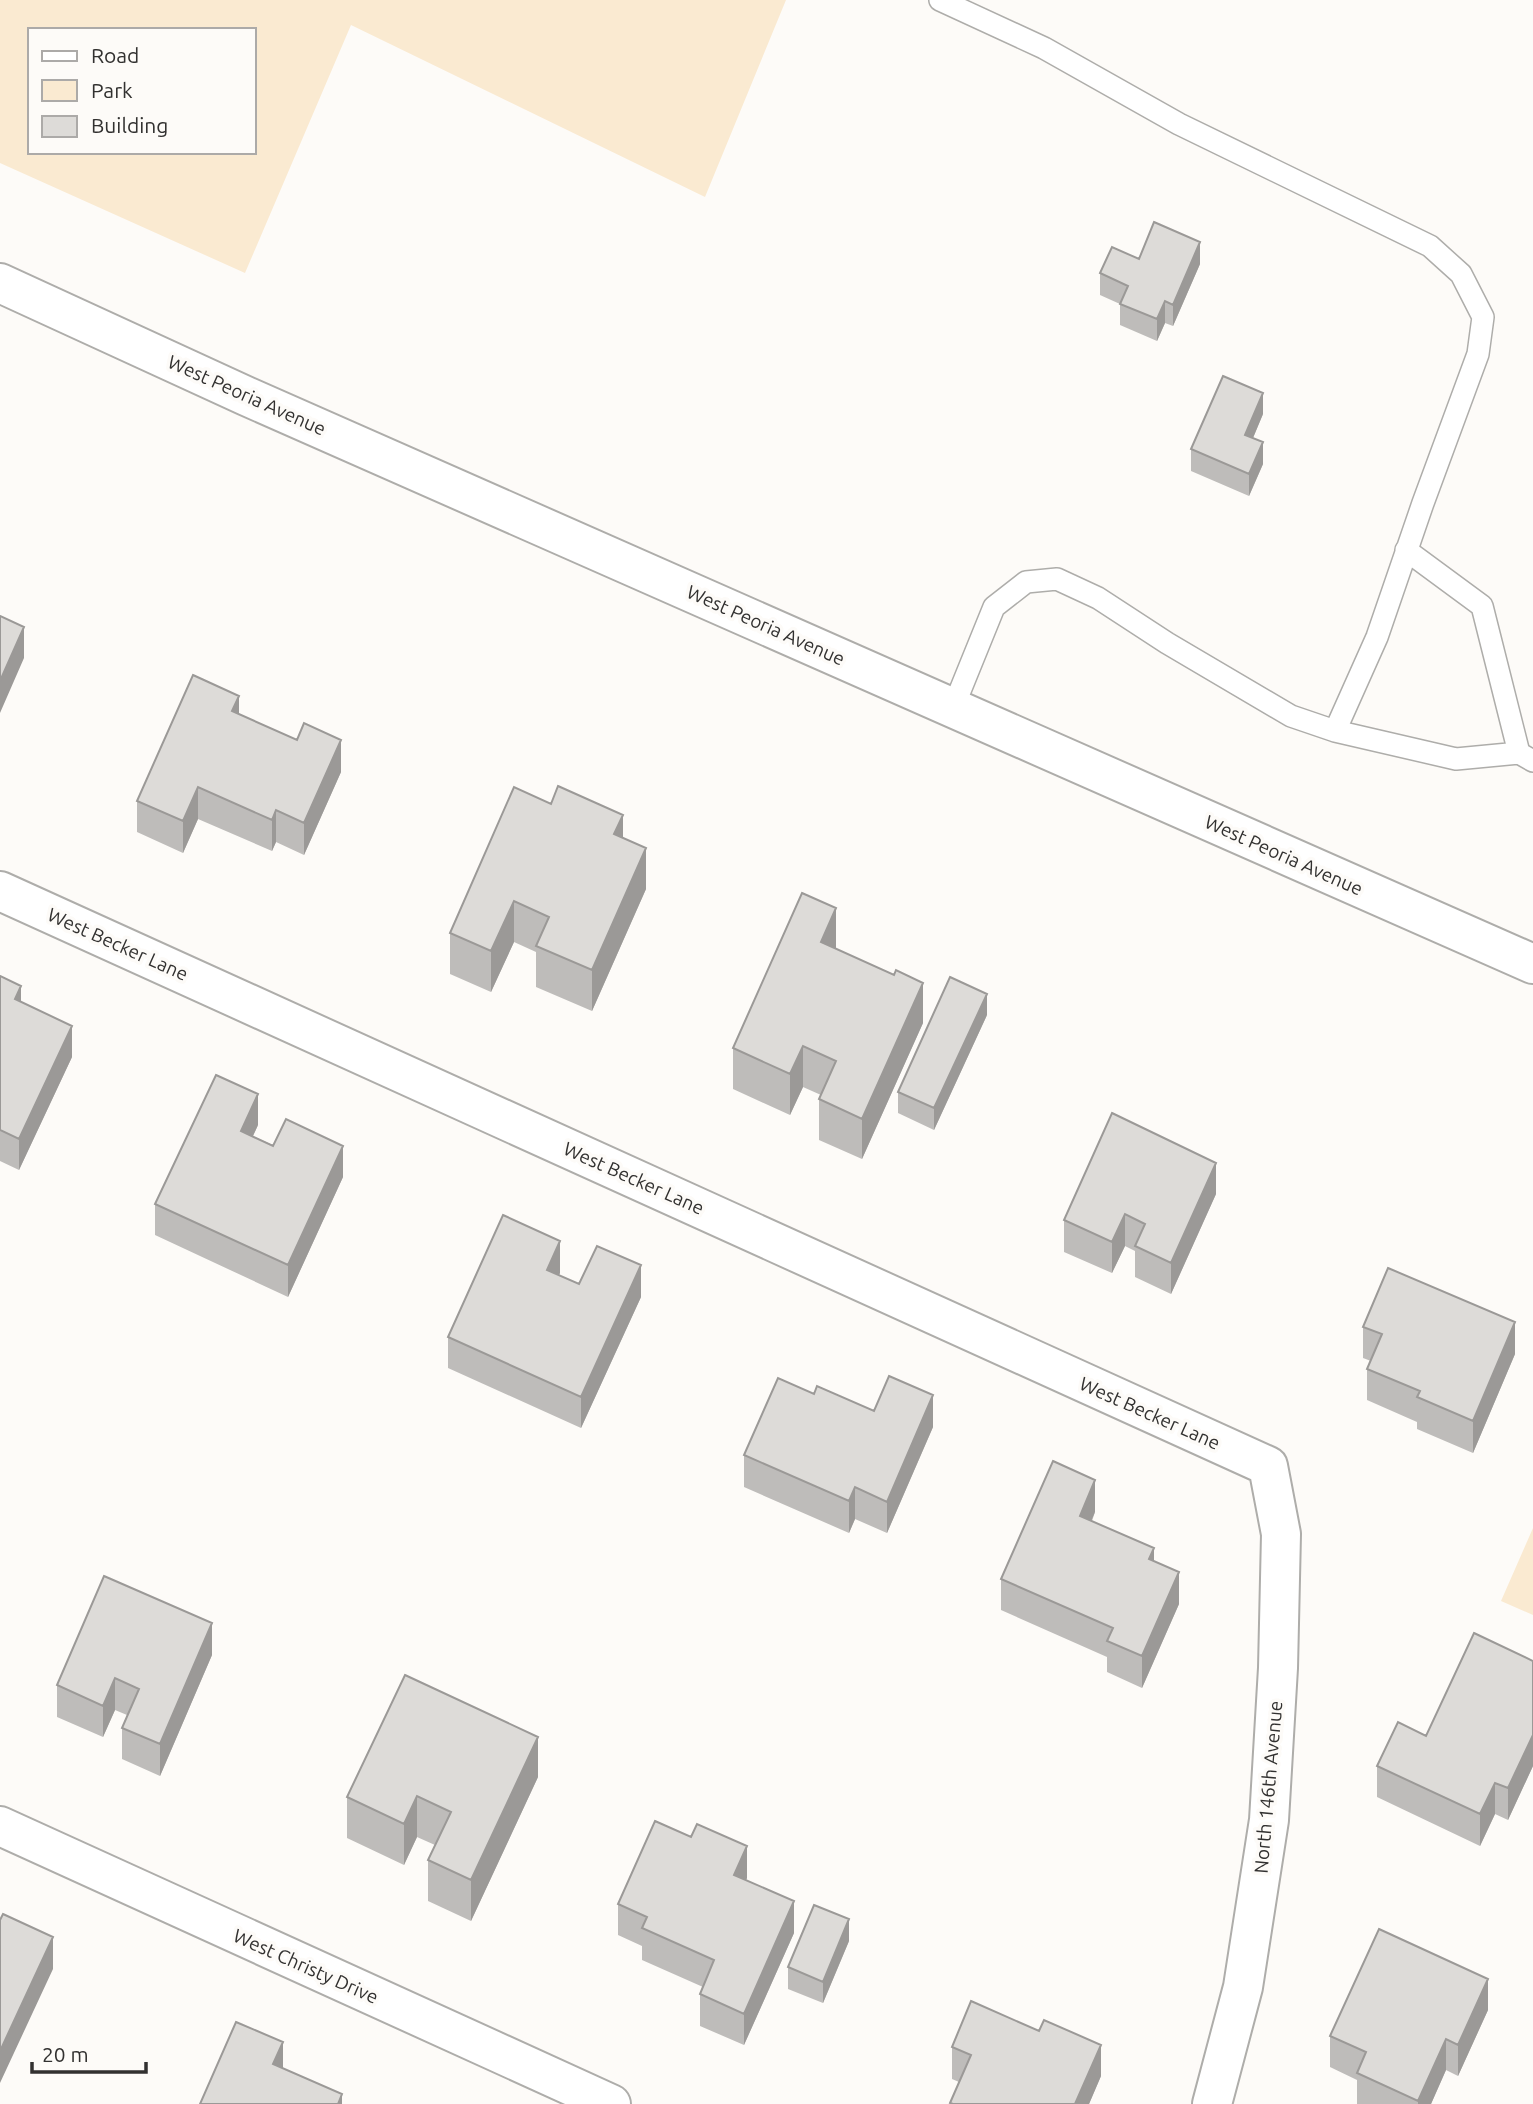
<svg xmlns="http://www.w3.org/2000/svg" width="1533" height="2104" viewBox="0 0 1533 2104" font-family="Ubuntu,sans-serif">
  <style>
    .green { fill: #faead1; fill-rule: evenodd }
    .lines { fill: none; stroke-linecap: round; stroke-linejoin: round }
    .service-casing { stroke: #aeadaa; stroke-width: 24 }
    .minor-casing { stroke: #aeadaa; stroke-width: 42 }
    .secondary-casing { stroke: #aeadaa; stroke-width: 42 }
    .service { stroke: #fff; stroke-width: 21 }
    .minor { stroke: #fff; stroke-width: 38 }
    .secondary { stroke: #fff; stroke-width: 38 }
    .wall { fill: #bebcba }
    .shaded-wall { fill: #9b9997 }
    .building { fill: #dddbd8; stroke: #9b9997; stroke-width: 2 }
    .labels { text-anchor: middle; stroke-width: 7; stroke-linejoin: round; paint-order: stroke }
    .street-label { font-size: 19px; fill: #323130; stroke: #fdfbf8 }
  </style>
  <rect width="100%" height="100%" fill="#fdfbf8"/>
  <path class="green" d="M 0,0 L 786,0 L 705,197 L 351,25 L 245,273 L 0,163 ZM 30,30 L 254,30 L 254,152 L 30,152 Z
    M 1533,1528 L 1533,1615 L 1501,1601 Z"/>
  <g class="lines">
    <defs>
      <path id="service" d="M 940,0 L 1044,48 L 1179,124 L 1430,246 L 1461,274 L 1483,317 L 1478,354 L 1423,503 L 1377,637 L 1335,731
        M 1406,550 L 1482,606 L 1519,753
        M 953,708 L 994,607 L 1026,582 L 1057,579 L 1098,598 L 1167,643 L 1291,716 L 1335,731 L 1456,759 L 1519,753 L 1533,761"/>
      <path id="minor" d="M 0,891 L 1268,1466 L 1281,1534 L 1278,1668 L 1269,1820 L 1243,1987 L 1212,2104
        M 0,1826 L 611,2104"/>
      <path id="secondary" d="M 0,283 L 246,396 L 1533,964"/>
    </defs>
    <use href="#service" class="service-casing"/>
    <use href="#minor" class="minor-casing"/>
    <use href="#secondary" class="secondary-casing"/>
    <use href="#service" class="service"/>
    <use href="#minor" class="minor"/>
    <use href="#secondary" class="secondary"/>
  </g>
  <path class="wall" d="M 1139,259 L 1200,264 L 1173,326 L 1165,323 L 1157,341 L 1120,325 L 1120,304 L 1100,295 L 1100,273 Z
    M 1263,414 L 1253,438 L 1263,464 L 1249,496 L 1191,471 L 1191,449 Z
    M 239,715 L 341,772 L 304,855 L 276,842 L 272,851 L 198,819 L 183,853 L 137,832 L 137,801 Z
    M 623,837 L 646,889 L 592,1011 L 536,987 L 536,952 L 514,942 L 491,992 L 450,974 L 450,933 Z
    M 836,949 L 923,1023 L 862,1159 L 819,1140 L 819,1099 L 821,1095 L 803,1087 L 790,1115 L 733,1089 L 733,1048 Z
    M 0,976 L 21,1002 L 72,1057 L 19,1170 L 0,1161 Z
    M 987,1015 L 934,1130 L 898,1113 L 898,1092 Z
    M 258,1125 L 253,1136 L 343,1177 L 288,1297 L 155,1235 L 155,1204 Z
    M 1216,1194 L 1171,1294 L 1135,1277 L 1135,1251 L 1125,1246 L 1112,1273 L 1064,1252 L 1064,1220 Z
    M 560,1273 L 559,1275 L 579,1284 L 641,1297 L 581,1428 L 448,1368 L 448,1337 Z
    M 1363,1327 L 1515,1354 L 1473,1453 L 1417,1429 L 1417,1422 L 1367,1400 L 1367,1369 L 1371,1361 L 1363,1358 Z
    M 814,1394 L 933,1427 L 887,1533 L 855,1519 L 849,1533 L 744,1487 L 744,1455 Z
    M 1095,1512 L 1092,1521 L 1154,1561 L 1179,1604 L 1142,1688 L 1107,1672 L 1107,1657 L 1001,1610 L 1001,1579 Z
    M 212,1655 L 160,1776 L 122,1759 L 122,1728 L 127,1715 L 115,1710 L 103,1737 L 57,1717 L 57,1685 Z
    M 1533,1661 L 1533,1766 L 1508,1820 L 1495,1814 L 1480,1846 L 1377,1797 L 1377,1766 L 1426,1736 Z
    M 538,1777 L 471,1921 L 428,1901 L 428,1860 L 435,1845 L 417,1837 L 404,1865 L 347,1838 L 347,1797 Z
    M 747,1878 L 746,1880 L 794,1933 L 744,2045 L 700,2026 L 700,1994 L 703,1987 L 642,1960 L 642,1946 L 618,1935 L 618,1904 Z
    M 849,1941 L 823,2003 L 788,1989 L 788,1967 Z
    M 1488,2010 L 1458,2076 L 1446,2070 L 1431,2104 L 1357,2104 L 1357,2080 L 1330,2067 L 1330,2036 Z
    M 952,2047 L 1101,2076 L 1089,2104 L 950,2104 L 959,2082 L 952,2079 Z"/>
  <path class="shaded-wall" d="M 1200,242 L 1200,264 L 1173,326 L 1173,305 Z
    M 1165,301 L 1165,323 L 1157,341 L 1157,319 Z
    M 1263,393 L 1263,414 L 1245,457 L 1245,435 Z
    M 1263,442 L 1263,464 L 1249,496 L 1249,474 Z
    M 24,627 L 24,658 L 0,713 L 0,681 Z
    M 239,696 L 239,727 L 232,711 Z
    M 341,740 L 341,772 L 304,855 L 304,823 Z
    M 198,787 L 198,819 L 183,853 L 183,821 Z
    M 276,810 L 276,842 L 272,851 L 272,820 Z
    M 623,815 L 623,856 L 614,834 Z
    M 646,848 L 646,889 L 592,1011 L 592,970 Z
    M 514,901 L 514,942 L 491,992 L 491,951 Z
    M 836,908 L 836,949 L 821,942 Z
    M 923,983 L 923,1023 L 862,1159 L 862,1119 Z
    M 21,986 L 21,1018 L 15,999 Z
    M 987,994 L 987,1015 L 934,1130 L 934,1108 Z
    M 72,1026 L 72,1057 L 19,1170 L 19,1139 Z
    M 803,1046 L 803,1087 L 790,1115 L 790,1074 Z
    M 258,1094 L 258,1125 L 241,1162 L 241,1131 Z
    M 343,1146 L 343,1177 L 288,1297 L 288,1265 Z
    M 1216,1163 L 1216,1194 L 1171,1294 L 1171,1263 Z
    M 1125,1214 L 1125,1246 L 1112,1273 L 1112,1242 Z
    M 560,1241 L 560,1273 L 547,1301 L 547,1270 Z
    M 641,1265 L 641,1297 L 581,1428 L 581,1397 Z
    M 1515,1322 L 1515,1354 L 1473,1453 L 1473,1421 Z
    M 933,1395 L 933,1427 L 887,1533 L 887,1502 Z
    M 1095,1480 L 1095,1512 L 1080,1547 L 1080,1516 Z
    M 855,1487 L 855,1519 L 849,1533 L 849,1501 Z
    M 1154,1548 L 1154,1580 L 1149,1559 Z
    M 1179,1572 L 1179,1604 L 1142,1688 L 1142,1656 Z
    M 212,1623 L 212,1655 L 160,1776 L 160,1744 Z
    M 115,1678 L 115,1710 L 103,1737 L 103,1706 Z
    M 1533,1735 L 1533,1766 L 1508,1820 L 1508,1788 Z
    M 538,1737 L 538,1777 L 471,1921 L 471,1880 Z
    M 1495,1783 L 1495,1814 L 1480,1846 L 1480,1814 Z
    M 417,1796 L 417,1837 L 404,1865 L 404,1824 Z
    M 747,1846 L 747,1878 L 734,1906 L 734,1875 Z
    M 794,1901 L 794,1933 L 744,2045 L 744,2014 Z
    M 849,1919 L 849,1941 L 823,2003 L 823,1982 Z
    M 53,1937 L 53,1969 L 0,2083 L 0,2051 Z
    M 1488,1979 L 1488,2010 L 1458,2076 L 1458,2045 Z
    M 1446,2039 L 1446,2070 L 1431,2104 L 1418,2104 L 1418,2101 Z
    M 283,2042 L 283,2074 L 273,2064 Z
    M 1101,2045 L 1101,2076 L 1089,2104 L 1075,2104 Z
    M 342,2094 L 342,2104 L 338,2104 Z"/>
  <path class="building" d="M 1154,222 L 1200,242 L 1173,305 L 1165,301 L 1157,319 L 1120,304 L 1128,286 L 1100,273 L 1112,247 L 1139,259 Z
    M 1223,376 L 1263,393 L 1245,435 L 1263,442 L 1249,474 L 1191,449 Z
    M 0,616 L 24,627 L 0,681 Z
    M 193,675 L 239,696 L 232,711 L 297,740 L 304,723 L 341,740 L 304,823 L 276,810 L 272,820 L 198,787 L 183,821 L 137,801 Z
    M 558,786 L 623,815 L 614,834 L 646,848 L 592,970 L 536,946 L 549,917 L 514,901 L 491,951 L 450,933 L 514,787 L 551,804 Z
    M 802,893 L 836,908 L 821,942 L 894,975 L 896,970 L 923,983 L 862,1119 L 819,1099 L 836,1061 L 803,1046 L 790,1074 L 733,1048 Z
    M 0,976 L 21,986 L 15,999 L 72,1026 L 19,1139 L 0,1130 Z
    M 950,977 L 987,994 L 934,1108 L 898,1092 Z
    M 216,1075 L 258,1094 L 241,1131 L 273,1146 L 286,1119 L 343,1146 L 288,1265 L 155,1204 Z
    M 1112,1113 L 1216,1163 L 1171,1263 L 1135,1246 L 1145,1224 L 1125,1214 L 1112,1242 L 1064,1220 Z
    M 503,1215 L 560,1241 L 547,1270 L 579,1284 L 597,1246 L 641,1265 L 581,1397 L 448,1337 Z
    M 1388,1268 L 1515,1322 L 1473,1421 L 1417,1397 L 1420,1391 L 1367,1369 L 1382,1334 L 1363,1327 Z
    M 889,1376 L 933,1395 L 887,1502 L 855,1487 L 849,1501 L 744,1455 L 778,1378 L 814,1394 L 817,1386 L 874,1411 Z
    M 1053,1461 L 1095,1480 L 1080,1516 L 1154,1548 L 1149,1559 L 1179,1572 L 1142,1656 L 1107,1641 L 1113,1628 L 1001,1579 Z
    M 104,1576 L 212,1623 L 160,1744 L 122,1728 L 139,1689 L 115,1678 L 103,1706 L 57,1685 Z
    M 1474,1633 L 1533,1661 L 1533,1735 L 1508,1788 L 1495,1783 L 1480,1814 L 1377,1766 L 1398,1722 L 1426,1736 Z
    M 405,1675 L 538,1737 L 471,1880 L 428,1860 L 451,1812 L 417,1796 L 404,1824 L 347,1797 Z
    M 655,1821 L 691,1837 L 697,1824 L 747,1846 L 734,1875 L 794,1901 L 744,2014 L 700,1994 L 714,1960 L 642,1928 L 647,1917 L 618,1904 Z
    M 814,1905 L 849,1919 L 823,1982 L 788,1967 Z
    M 3,1914 L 53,1937 L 0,2051 L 0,1920 Z
    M 1379,1929 L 1488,1979 L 1458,2045 L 1446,2039 L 1418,2101 L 1357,2073 L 1366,2052 L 1330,2036 Z
    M 971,2001 L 1039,2031 L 1044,2020 L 1101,2045 L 1075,2104 L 953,2104 L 950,2103 L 971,2055 L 952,2047 Z
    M 236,2022 L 283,2042 L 273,2064 L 342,2094 L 338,2104 L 200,2104 Z"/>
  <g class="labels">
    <g class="street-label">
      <text transform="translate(247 395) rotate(24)" y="7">West Peoria Avenue</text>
      <text transform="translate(766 625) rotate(24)" y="7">West Peoria Avenue</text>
      <text transform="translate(1284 855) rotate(24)" y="7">West Peoria Avenue</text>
      <text transform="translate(118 944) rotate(24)" y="7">West Becker Lane</text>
      <text transform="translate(634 1178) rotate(24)" y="7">West Becker Lane</text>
      <text transform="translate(1150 1413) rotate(24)" y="7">West Becker Lane</text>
      <text transform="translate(1268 1787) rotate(-85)" y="7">North 146th Avenue</text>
      <text transform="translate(306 1966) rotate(24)" y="7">West Christy Drive</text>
    </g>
  </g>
  <rect x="28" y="28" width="228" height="126" fill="#fdfbf8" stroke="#acaaa8" stroke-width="2"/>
  <rect x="42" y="51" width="35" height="10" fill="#ffffff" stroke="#acaaa8" stroke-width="2"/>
  <text x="91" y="63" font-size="21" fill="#323130">Road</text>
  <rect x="42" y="80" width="35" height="21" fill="#faead1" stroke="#acaaa8" stroke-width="2"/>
  <text x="91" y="98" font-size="21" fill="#323130">Park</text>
  <rect x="42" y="116" width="35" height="21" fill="#dddbd8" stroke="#acaaa8" stroke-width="2"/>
  <text x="91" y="133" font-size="21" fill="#323130">Building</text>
  <path d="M32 2062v10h114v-10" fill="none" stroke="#323130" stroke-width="3.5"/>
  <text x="42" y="2062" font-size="21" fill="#323130" stroke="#fdfbf8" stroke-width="5" paint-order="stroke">20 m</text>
</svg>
